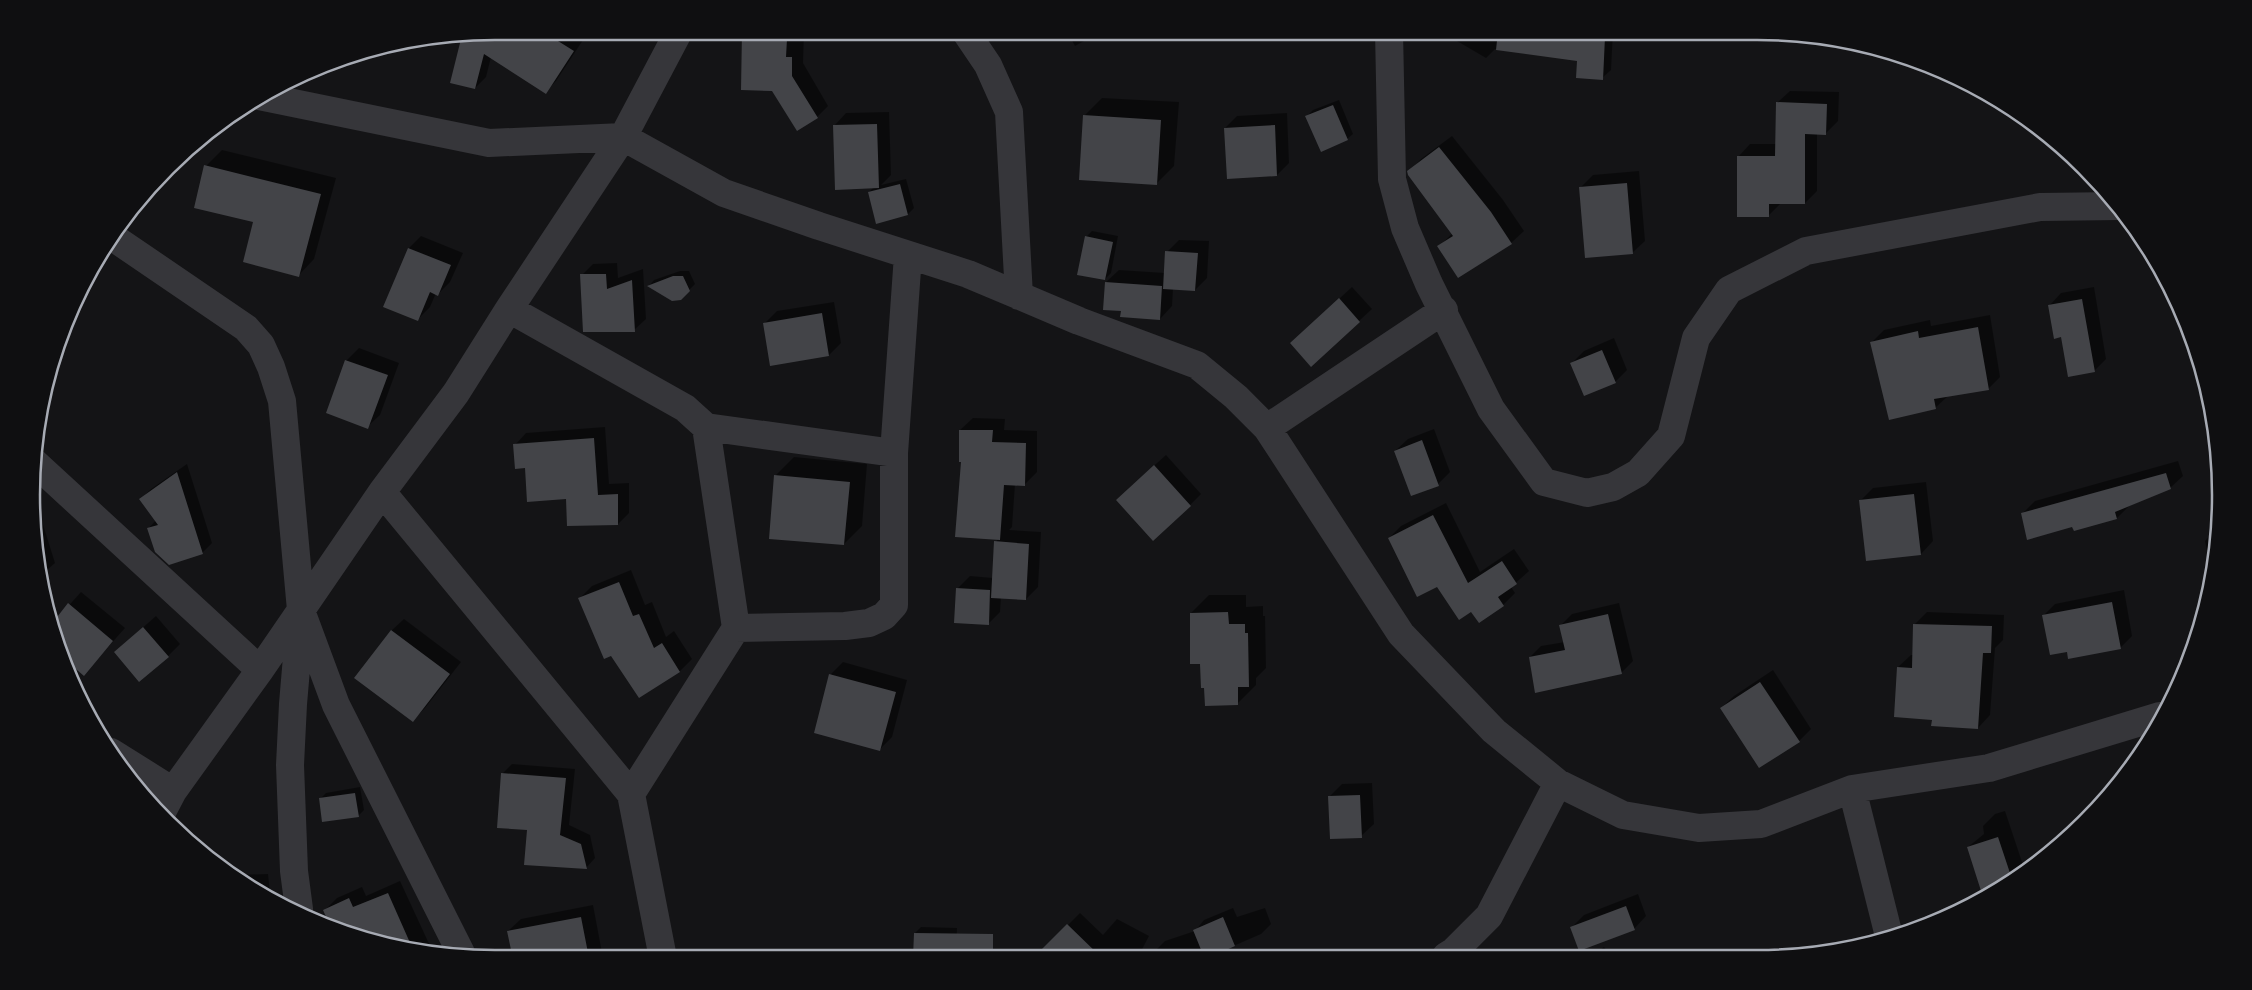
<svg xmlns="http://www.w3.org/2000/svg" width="2252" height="990" viewBox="0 0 2252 990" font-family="'Work Sans',sans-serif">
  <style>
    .shadow { fill: #0007 }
    .building { fill: #434448 }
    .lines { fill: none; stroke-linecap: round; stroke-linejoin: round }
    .street { stroke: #36363a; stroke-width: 28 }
    .rim { fill: none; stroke: #a7abb4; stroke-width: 2.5 }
  </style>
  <rect width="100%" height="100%" fill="#141416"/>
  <path class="shadow" d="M 495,31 L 570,31 L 583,40 L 556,81 L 545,92 L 491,57 L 486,77 L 475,88 L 484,33 Z
    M 744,31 L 804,31 L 803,63 L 828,106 L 817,117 Z
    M 1067,31 L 1102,31 L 1075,46 Z
    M 1463,31 L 1613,31 L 1611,70 L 1602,78 L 1578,60 L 1495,49 L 1486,58 L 1457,41 Z
    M 1790,91 L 1839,92 L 1838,121 L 1826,133 L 1817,133 L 1817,191 L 1805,203 L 1781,203 L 1768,216 L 1738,157 L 1750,144 L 1777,144 L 1777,103 Z
    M 1102,98 L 1179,102 L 1174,166 L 1156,184 L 1084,116 Z
    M 1339,100 L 1353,134 L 1347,139 L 1307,116 L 1313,110 Z
    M 889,112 L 891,175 L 881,185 L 906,179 L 914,208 L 908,214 L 877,222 L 869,192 L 874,187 L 834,126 L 846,113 Z
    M 1287,113 L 1289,163 L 1277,175 L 1225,128 L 1237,116 Z
    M 1452,136 L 1503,200 L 1524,231 L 1511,243 L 1438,247 L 1453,233 L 1409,172 L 1421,159 Z
    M 222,150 L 336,178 L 314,259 L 298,276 L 255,221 L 206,166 Z
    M 1639,171 L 1645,241 L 1632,253 L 1580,188 L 1593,175 Z
    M 1092,231 L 1118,236 L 1111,273 L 1105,279 L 1086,237 Z
    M 421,236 L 463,253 L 450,282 L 438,294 L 436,293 L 430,307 L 418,319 L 385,306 L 409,248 Z
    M 1179,240 L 1209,241 L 1207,278 L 1195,290 L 1173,289 L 1172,306 L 1160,319 L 1123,310 L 1104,309 L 1106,282 L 1119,270 L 1165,273 L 1167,252 Z
    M 617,263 L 618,278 L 643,269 L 646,319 L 634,330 L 582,275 L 593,264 Z
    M 680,271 L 689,271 L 695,284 L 680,299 L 649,286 L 654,280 Z
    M 1352,287 L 1372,309 L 1311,365 L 1304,331 Z
    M 2094,287 L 2106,359 L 2094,371 L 2062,336 L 2049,306 L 2061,293 Z
    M 834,302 L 841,343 L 829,355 L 764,324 L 777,311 Z
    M 1990,315 L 2000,377 L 1988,389 L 1948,396 L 1935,408 L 1872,342 L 1884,330 L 1930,320 L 1931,326 Z
    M 1614,338 L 1627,370 L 1615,382 L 1572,363 L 1584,351 Z
    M 359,348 L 399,363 L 380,415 L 367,427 L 346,361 Z
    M 973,418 L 1005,419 L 1004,430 L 1037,431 L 1037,472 L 1024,485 L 1015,484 L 1012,527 L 1009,530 L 1041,532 L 1038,587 L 1026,599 L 1001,597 L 1000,612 L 988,624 L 957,589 L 970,576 L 993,578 L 996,542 L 998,539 L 962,461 L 960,430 Z
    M 605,427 L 609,484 L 629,483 L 629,513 L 618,524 L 567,498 L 526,467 L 515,445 L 526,433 Z
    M 1434,429 L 1450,472 L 1438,484 L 1395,451 L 1408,439 Z
    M 1166,455 L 1201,494 L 1190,505 L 1128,489 Z
    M 794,457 L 867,464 L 862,526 L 844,544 L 776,475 Z
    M 2178,461 L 2183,476 L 2170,488 L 2129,506 L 2117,518 L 2074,530 L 2073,525 L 2023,513 L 2035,501 Z
    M 187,464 L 212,543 L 202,553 L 149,528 L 156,520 L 141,499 L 151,489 Z
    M 1926,482 L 1933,541 L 1921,554 L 1860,501 L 1873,488 Z
    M 32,489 L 55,563 L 39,577 L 31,495 Z
    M 1446,503 L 1480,572 L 1514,549 L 1529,571 L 1511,587 L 1515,593 L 1503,605 L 1472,610 L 1437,585 L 1389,538 L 1401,526 Z
    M 2215,530 L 2218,530 L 2217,556 L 2212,576 L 2205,541 Z
    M 631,570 L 645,605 L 652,602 L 666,637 L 674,631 L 692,659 L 680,671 L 640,697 L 580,598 L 592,586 Z
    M 2124,590 L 2132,636 L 2120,648 L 2068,651 L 2043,616 L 2055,604 Z
    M 81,592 L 125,628 L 84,674 L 69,662 L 54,622 Z
    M 1209,595 L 1246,595 L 1246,607 L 1263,606 L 1263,616 L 1265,616 L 1266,668 L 1256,678 L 1256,685 L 1238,703 L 1201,663 L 1191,613 Z
    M 1619,603 L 1633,661 L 1622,672 L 1536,692 L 1530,657 L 1541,646 L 1565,642 L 1561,625 L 1572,614 Z
    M 1927,612 L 2004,615 L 2003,640 L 1995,648 L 1990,715 L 1978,728 L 1933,719 L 1898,667 L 1911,655 L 1914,655 L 1915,624 Z
    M 156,616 L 180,644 L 168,656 L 115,652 Z
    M 404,619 L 461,662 L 425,708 L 413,720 L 391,631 Z
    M 843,662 L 907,680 L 892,737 L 880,749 L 831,674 Z
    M 1773,670 L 1811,729 L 1799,741 L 1721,708 L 1734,696 Z
    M 512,764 L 575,769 L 569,825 L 590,835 L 595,858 L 586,868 L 528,829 L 503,773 Z
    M 1372,783 L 1374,824 L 1361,836 L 1329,797 L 1342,784 Z
    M 360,787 L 364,810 L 358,816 L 320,799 L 326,793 Z
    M 2005,811 L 2024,868 L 1984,893 L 1968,847 L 1984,834 L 1983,826 L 1995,814 Z
    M 268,874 L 270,893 L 257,887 L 263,886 L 263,884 L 252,884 L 235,875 Z
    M 400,881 L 431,948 L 346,934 L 332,927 L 325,910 L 337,898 L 362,887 L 366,896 Z
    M 1638,894 L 1646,916 L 1634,929 L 1572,927 L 1584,915 Z
    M 593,905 L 603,958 L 514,959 L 508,931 L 521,919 Z
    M 1233,908 L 1237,917 L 1265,908 L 1271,924 L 1261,934 L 1208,957 L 1157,957 L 1155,951 L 1165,941 L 1195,931 L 1204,920 Z
    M 1080,913 L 1103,935 L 1117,919 L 1149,936 L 1138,957 L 1041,957 L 1038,955 Z
    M 921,927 L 957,928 L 956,956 L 915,957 L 915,933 Z
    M 1604,947 L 1610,955 L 1594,955 Z"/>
  <path class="building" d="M 495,31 L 542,31 L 574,51 L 546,94 L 484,54 L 475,89 L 450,83 L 461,39 L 458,37 Z
    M 742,31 L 780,31 L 780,39 L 787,39 L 786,57 L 792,57 L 792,76 L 818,118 L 797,131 L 772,91 L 741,90 Z
    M 1498,31 L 1605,37 L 1603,80 L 1576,78 L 1577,61 L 1496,50 Z
    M 1776,102 L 1827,104 L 1826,135 L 1805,134 L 1805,204 L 1769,204 L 1769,217 L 1737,217 L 1737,156 L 1775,156 Z
    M 1333,105 L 1348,140 L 1321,152 L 1305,116 Z
    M 1083,115 L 1161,120 L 1157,185 L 1079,180 Z
    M 877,124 L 879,188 L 835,190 L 833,125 Z
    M 1275,125 L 1277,176 L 1227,179 L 1224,128 Z
    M 1439,147 L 1491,212 L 1512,244 L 1458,278 L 1437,246 L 1453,236 L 1408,175 L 1407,171 Z
    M 204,165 L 321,194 L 299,277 L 243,262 L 253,222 L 194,208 Z
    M 1627,183 L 1633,254 L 1585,258 L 1579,187 Z
    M 900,184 L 908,215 L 876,224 L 868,192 Z
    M 1085,236 L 1113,242 L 1105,280 L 1077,275 Z
    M 408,248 L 451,265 L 438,296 L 430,292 L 418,321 L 383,307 Z
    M 1165,251 L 1198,253 L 1195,291 L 1163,289 Z
    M 580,274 L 606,274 L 607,289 L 632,280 L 635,332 L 583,332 Z
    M 673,276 L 683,276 L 690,291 L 681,300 L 672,301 L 647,286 Z
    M 1105,282 L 1162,286 L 1160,320 L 1120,317 L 1121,311 L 1103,310 Z
    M 1339,298 L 1360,322 L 1311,367 L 1290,343 Z
    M 2082,299 L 2095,372 L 2068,377 L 2061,337 L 2054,339 L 2048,305 Z
    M 822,313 L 829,356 L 770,366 L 763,323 Z
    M 1978,327 L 1989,390 L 1934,399 L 1936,409 L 1889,420 L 1870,342 L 1918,331 L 1919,338 Z
    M 1602,350 L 1616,383 L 1584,396 L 1570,363 Z
    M 345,360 L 388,375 L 368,429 L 326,413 Z
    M 959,430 L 993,430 L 992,442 L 1026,443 L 1025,486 L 1004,485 L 1000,540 L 955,537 L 961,462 L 959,462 Z
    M 594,438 L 598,495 L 618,494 L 618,525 L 567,526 L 566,499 L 527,502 L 525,468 L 515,469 L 513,444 Z
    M 1422,440 L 1439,486 L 1411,496 L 1394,451 Z
    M 1154,465 L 1191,506 L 1153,541 L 1116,500 Z
    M 177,472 L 203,554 L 169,565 L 155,552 L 147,528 L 158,525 L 139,499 Z
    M 2166,473 L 2171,489 L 2115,512 L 2117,519 L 2074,531 L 2072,527 L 2027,540 L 2021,513 Z
    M 774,475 L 850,482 L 844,545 L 769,539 Z
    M 1914,494 L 1921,555 L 1866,561 L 1859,500 Z
    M 1433,515 L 1468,583 L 1502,561 L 1517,584 L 1498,597 L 1504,606 L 1479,623 L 1471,612 L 1459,620 L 1437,587 L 1417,597 L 1388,538 Z
    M 994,541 L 1029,544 L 1026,600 L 991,598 Z
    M 619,582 L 633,616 L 639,614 L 654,648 L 662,643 L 680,672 L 639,698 L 611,656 L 604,659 L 578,598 Z
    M 956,588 L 990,590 L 989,625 L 954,623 Z
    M 2112,602 L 2121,649 L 2068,659 L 2067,652 L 2050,655 L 2042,615 Z
    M 68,603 L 113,641 L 84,676 L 70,664 L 54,621 Z
    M 1228,612 L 1229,624 L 1245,624 L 1245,633 L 1248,633 L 1249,687 L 1238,687 L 1238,705 L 1205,706 L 1204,688 L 1201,688 L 1200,664 L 1190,664 L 1190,613 Z
    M 1608,614 L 1622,674 L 1535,693 L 1529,657 L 1565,650 L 1559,625 Z
    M 1913,624 L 1992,626 L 1991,653 L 1983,653 L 1978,729 L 1931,726 L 1932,720 L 1894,717 L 1897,667 L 1912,668 Z
    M 143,627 L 169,657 L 139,682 L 114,652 Z
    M 391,630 L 450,674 L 413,722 L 354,678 Z
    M 829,674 L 896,692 L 880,751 L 814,733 Z
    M 1760,682 L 1800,742 L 1759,768 L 1720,708 Z
    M 501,773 L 566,778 L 560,835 L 581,844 L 587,869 L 524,865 L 527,830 L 497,828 Z
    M 355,793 L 359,817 L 322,822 L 319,798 Z
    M 1360,795 L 1362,838 L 1330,839 L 1328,796 Z
    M 1998,837 L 2011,876 L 1982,894 L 1967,847 Z
    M 388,893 L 411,945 L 346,934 L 322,921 L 327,919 L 323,910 L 349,898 L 353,907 Z
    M 1626,906 L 1635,930 L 1579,951 L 1570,927 Z
    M 581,917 L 589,958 L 513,959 L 507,931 Z
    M 1223,917 L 1235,946 L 1211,957 L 1204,957 L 1193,930 Z
    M 1067,924 L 1101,957 L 1034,957 Z
    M 914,933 L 993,934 L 993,957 L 913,957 Z"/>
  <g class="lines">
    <path class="street" d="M 965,31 L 988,65 L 1009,112 L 1019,296
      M 1389,31 L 1392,179 L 1405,228 L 1429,284 L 1491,409 L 1544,482 L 1587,493 L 1613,487 L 1638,473 L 1671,436 L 1696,338 L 1729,290 L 1806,251 L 2040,207 L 2119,206
      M 259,96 L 489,143 L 623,137 L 724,193 L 819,226 L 968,274 L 1079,321 L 1197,365 L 1236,397 L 1267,428 L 1401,634 L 1494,731 L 1558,783 L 1623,815 L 1699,828 L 1761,824 L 1852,789 L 1989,768 L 2160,716
      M 114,238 L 246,328 L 261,345 L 271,367 L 282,401 L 301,610 L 293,704 L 290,765 L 294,871 L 299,909
      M 509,309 L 685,408 L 706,427 L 736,628
      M 706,427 L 894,453
      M 1267,428 L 1444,310
      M 34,462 L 260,670
      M 382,492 L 631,794 L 663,958
      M 303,616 L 336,705 L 461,953
      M 111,752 L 173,791
      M 1852,789 L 1889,936
      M 631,794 L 736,628 L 845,626 L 869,623 L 884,616 L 894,605 L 894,453 L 908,255
      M 161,814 L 173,791 L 260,670 L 382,492 L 456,393 L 509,309 L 623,137 L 679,31
      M 1446,956 L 1454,951 L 1489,916 L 1558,783"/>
  </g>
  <path d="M0 0H2252V990H0ZM495 40H1757A455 455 0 0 1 2212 495V495A455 455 0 0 1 1757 950H495A455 455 0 0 1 40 495V495A455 455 0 0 1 495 40Z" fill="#0f0f11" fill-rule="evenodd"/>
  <path class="rim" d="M495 40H1757A455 455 0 0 1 2212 495V495A455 455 0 0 1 1757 950H495A455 455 0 0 1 40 495V495A455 455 0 0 1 495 40Z"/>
</svg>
